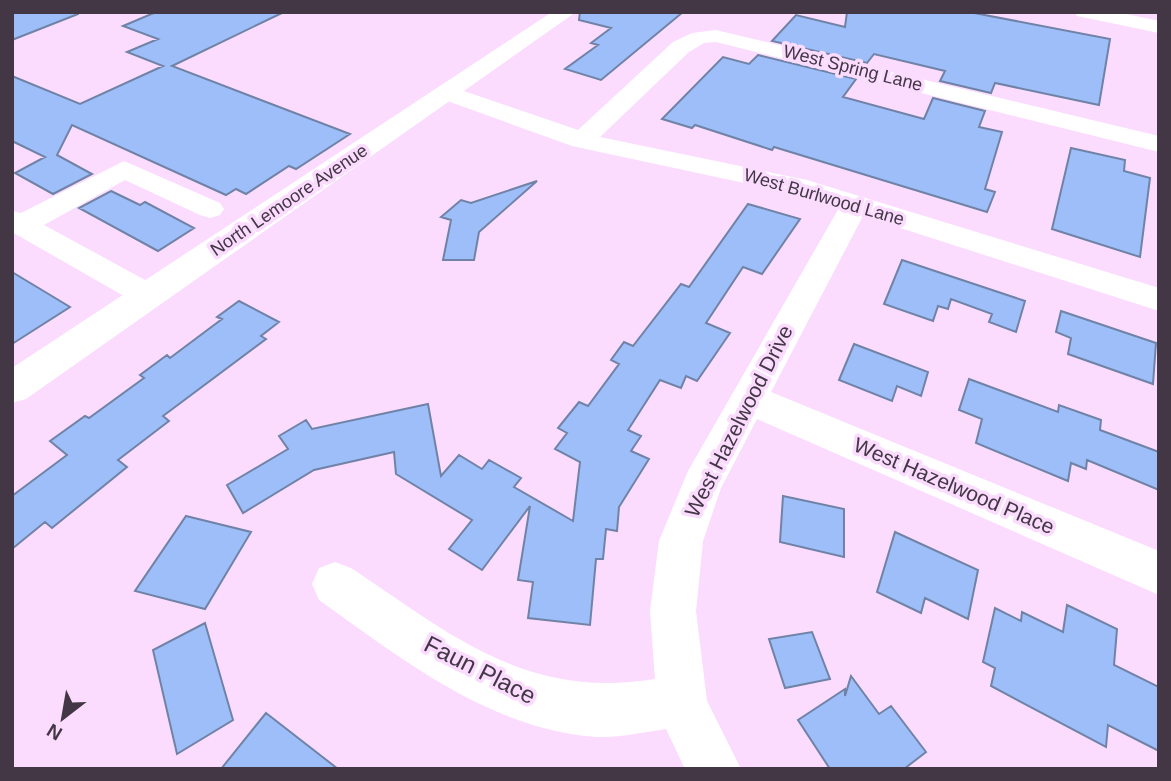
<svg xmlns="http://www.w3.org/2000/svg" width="1171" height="781" viewBox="0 0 1171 781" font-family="Helvetica,sans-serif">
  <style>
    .building { fill: #9dbef9; stroke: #7083a6; stroke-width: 2 }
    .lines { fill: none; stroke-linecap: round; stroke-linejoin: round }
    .minor { fill: #fff; fill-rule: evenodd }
    .major { fill: #fff; fill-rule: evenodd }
    .labels { text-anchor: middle; stroke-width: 7; stroke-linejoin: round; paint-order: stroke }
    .far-street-label { font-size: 18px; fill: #433745; stroke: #fbdcff }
    .street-label { font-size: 21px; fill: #433745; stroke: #fbdcff }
    .near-street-label { font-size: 24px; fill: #433745; stroke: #fbdcff }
  </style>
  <rect width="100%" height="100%" fill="#fbdcff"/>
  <path class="building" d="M 12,12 L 78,12 L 78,14 L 12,40 Z
    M 156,12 L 284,12 L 172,66 L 350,134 L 296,169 L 289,166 L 246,194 L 236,189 L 226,195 L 72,125 L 57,155 L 92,174 L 53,194 L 15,173 L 45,157 L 12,141 L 12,76 L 80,104 L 163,66 L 127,52 L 158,39 L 123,26 Z
    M 580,12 L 683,12 L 601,80 L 565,69 L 598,45 L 591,43 L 611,28 L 579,20 Z
    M 847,12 L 969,12 L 1110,39 L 1099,105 L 995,83 L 991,93 L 940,81 L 945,71 L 920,65 L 874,54 L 867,63 L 772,41 L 796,15 L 845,27 Z
    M 758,55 L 856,79 L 843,97 L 924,119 L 933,98 L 985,111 L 979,127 L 1002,132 L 985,189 L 995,192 L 987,212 L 774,147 L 772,150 L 695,125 L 692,128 L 662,119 L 723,57 L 749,64 Z
    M 1071,148 L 1125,160 L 1124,171 L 1150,178 L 1140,257 L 1052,229 Z
    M 537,181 L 479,232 L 474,260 L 443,260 L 451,220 L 441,217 L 461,200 L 471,203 Z
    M 111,191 L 140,205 L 145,202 L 194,228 L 158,251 L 79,208 Z
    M 748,204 L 800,219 L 762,274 L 743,267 L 706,323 L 730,333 L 697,381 L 686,376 L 681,388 L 660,380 L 628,430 L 641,436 L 631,451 L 649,459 L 619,507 L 617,531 L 606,529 L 603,559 L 596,559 L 590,625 L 528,618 L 533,582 L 518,580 L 530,506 L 482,570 L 449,549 L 472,520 L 396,474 L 394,452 L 314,470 L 243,513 L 227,485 L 288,449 L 279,436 L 306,420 L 312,429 L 428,404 L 441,476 L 459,455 L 482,469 L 489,460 L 521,478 L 514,487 L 573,521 L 580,462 L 555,449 L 567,433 L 558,428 L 579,402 L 588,406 L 619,364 L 611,360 L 624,342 L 633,346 L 681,284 L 689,287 Z
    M 902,260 L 1025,301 L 1016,332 L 989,322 L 992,314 L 951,299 L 948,309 L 938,306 L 933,321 L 884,304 Z
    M 12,272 L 70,307 L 12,344 Z
    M 239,301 L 279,322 L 261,336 L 266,339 L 163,416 L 169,421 L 118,460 L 127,467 L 52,528 L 45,522 L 12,549 L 12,496 L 67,455 L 50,441 L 85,416 L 89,418 L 144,378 L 140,375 L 167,355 L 170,358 L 222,319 L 217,317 Z
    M 1061,311 L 1156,343 L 1153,384 L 1068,354 L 1071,338 L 1056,332 Z
    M 854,344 L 928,372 L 921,396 L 897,386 L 892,401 L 839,380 Z
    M 969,379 L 1058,412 L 1059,405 L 1101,420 L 1100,430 L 1159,452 L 1159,490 L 1087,460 L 1086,469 L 1071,463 L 1068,481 L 976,443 L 982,419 L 959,410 Z
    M 783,496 L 844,509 L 844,557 L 780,542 Z
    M 186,516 L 251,532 L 205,609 L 135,591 Z
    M 895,532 L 978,570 L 968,619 L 925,598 L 921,613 L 877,592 Z
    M 1067,605 L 1117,629 L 1114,665 L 1159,687 L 1159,751 L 1108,725 L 1106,747 L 991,686 L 995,668 L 983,662 L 995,608 L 1021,621 L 1022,612 L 1063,632 Z
    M 205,623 L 233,720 L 177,754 L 153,650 Z
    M 812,632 L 830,679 L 785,688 L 769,639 Z
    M 851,676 L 879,714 L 891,706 L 926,752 L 904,769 L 830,769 L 798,720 L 845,689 L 845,696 Z
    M 266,713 L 338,769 L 221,769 Z"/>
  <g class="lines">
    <path class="minor" d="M 716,30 L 1159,136 L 1159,152 L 716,42 L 704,43 L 689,52 L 600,137 L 807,180 L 1159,288 L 1159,311 L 863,216 L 771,392 L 1159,551 L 1159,595 L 757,419 L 721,488 L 703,541 L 696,611 L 707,701 L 741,769 L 685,769 L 666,729 C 643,732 620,738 597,737 C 491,730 402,659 319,600 L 312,584 L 319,568 L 335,562 L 351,568 C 452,635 526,700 655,679 L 650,611 L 659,541 L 688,471 L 839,208 L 791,193 L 572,146 L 439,98 L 435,93 L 439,88 L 455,88 L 578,130 L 673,42 L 692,33 Z
      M 124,161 L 220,203 L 224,209 L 220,215 L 210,218 L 200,215 L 125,180 L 44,225 L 158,287 L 163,295 L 158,303 L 147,306 L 136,303 L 12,232 L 12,211 L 21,213 Z"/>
    <path class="major" d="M 552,12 L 576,12 L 26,399 L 12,403 L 12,368 Z
      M 1074,12 L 1117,12 L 1159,21 L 1159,33 L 1077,16 Z"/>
  </g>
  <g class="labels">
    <g class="far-street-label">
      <text transform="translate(853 68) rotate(14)" y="6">West Spring Lane</text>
      <text transform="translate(824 197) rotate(16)" y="6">West Burlwood Lane</text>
      <text transform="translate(289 200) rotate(-34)" y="6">North Lemoore Avenue</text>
    </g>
    <g class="street-label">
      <text transform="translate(739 421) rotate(-63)" y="7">West Hazelwood Drive</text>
      <text transform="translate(954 486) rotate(23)" y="7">West Hazelwood Place</text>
    </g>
    <g class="near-street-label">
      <text transform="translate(480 670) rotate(27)" y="8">Faun Place</text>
    </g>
  </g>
  <rect width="1171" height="781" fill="none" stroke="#433745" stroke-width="28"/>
  <g transform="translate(63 718) rotate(211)" stroke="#fbdcff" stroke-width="5" paint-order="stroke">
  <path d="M0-5L12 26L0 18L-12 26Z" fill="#433745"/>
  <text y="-10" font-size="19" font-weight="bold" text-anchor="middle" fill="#433745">N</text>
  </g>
</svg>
